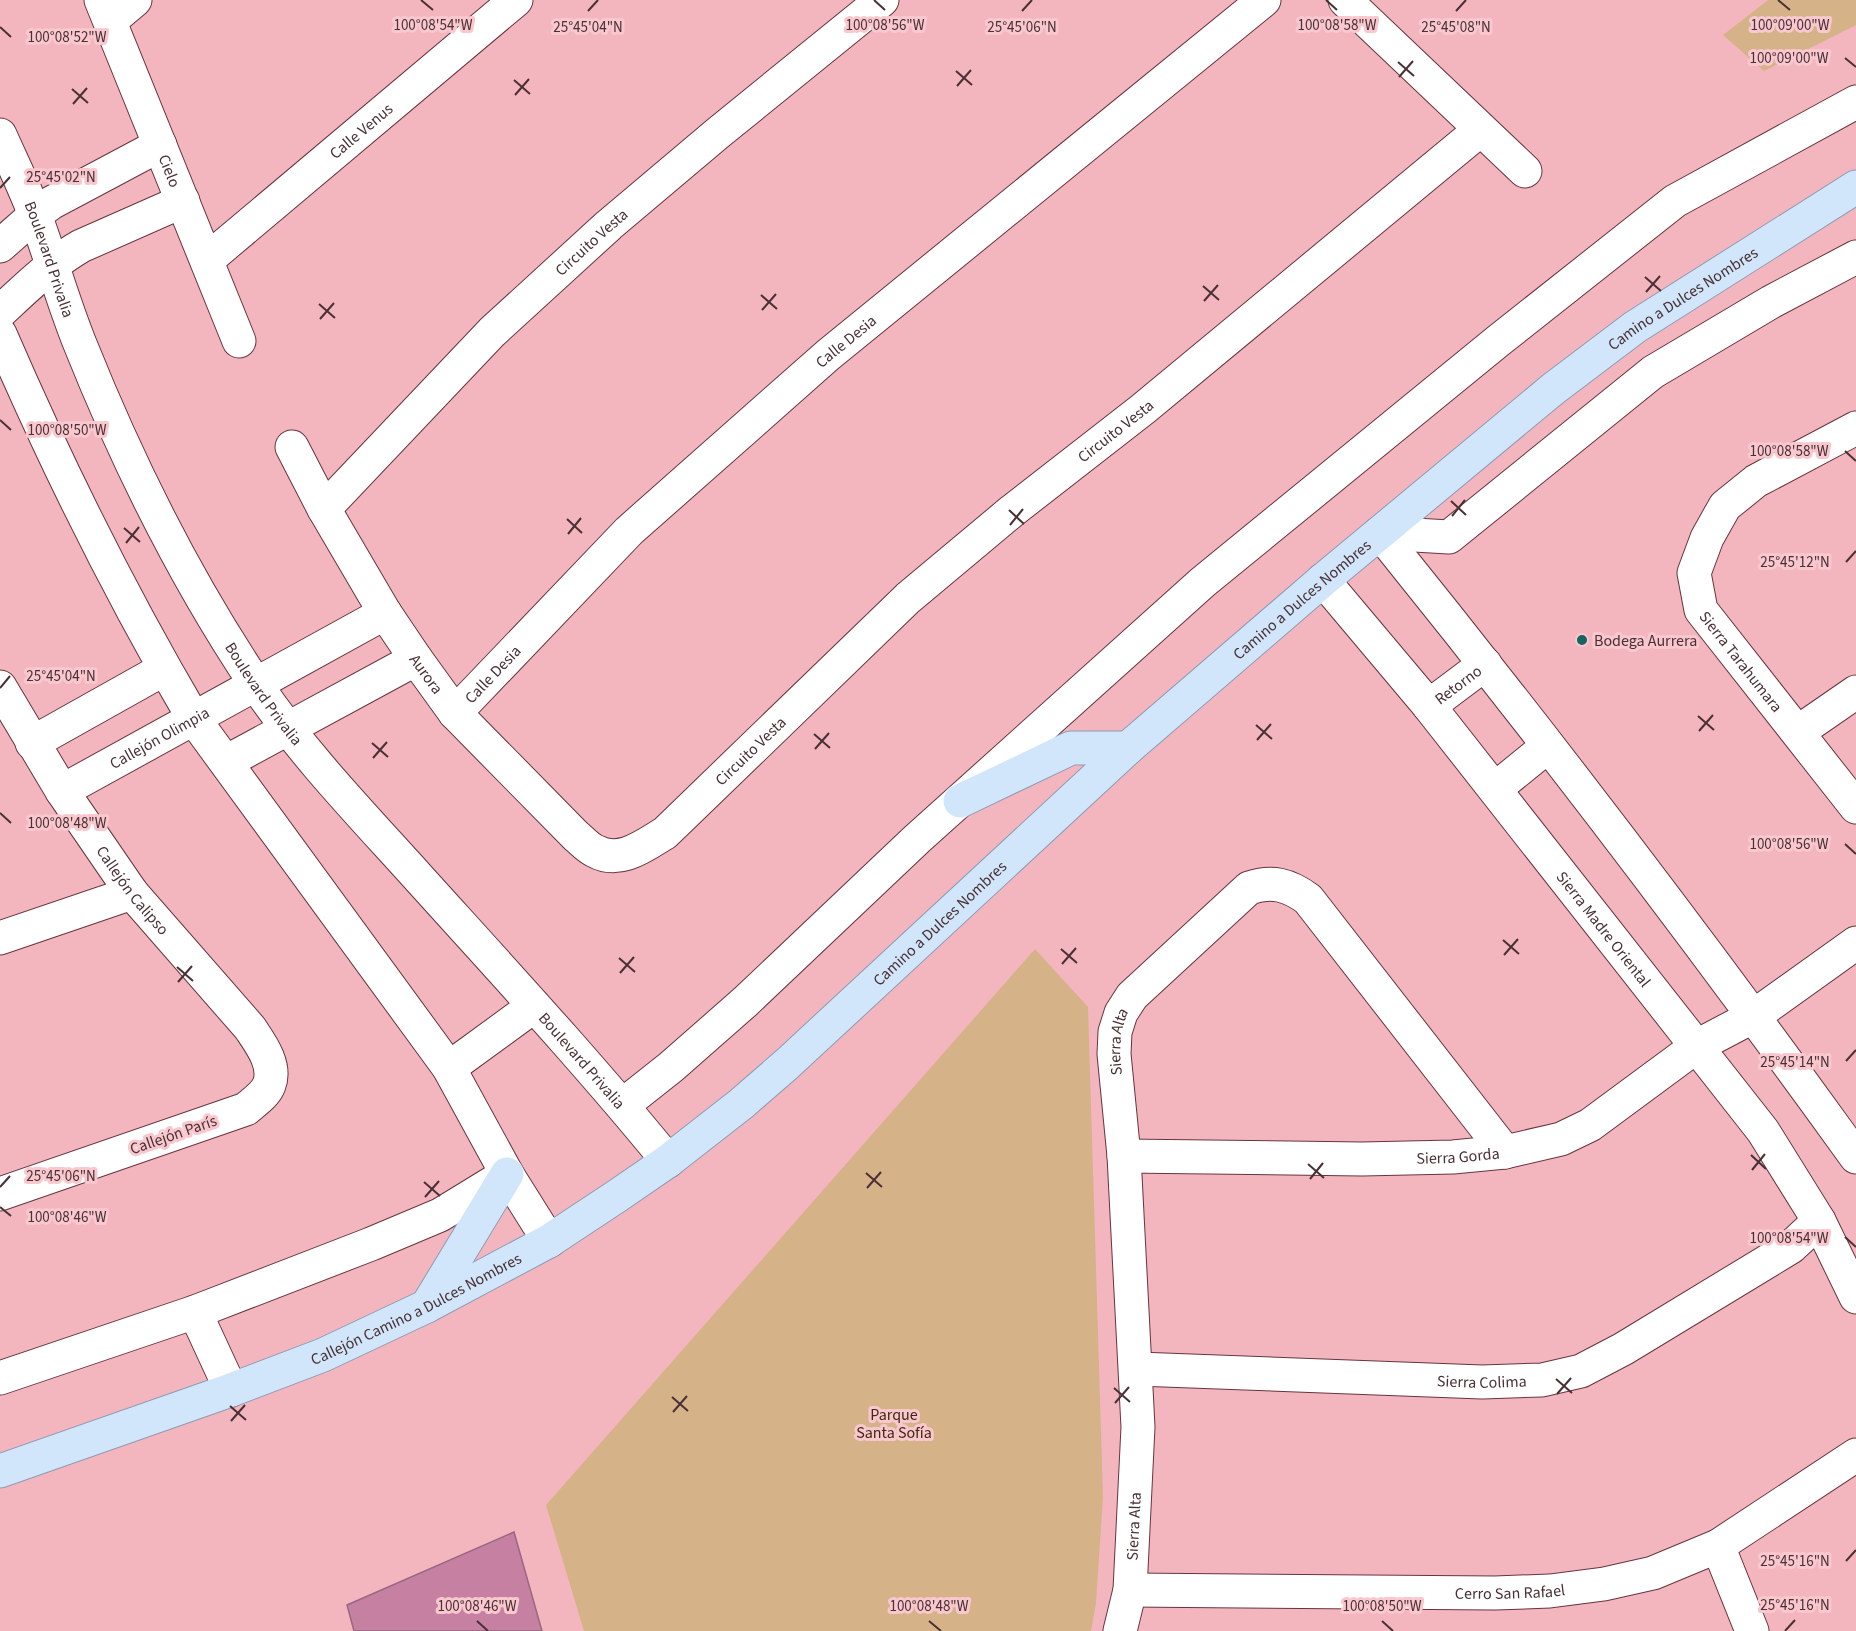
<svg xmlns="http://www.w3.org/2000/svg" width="1856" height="1631" viewBox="0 0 1856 1631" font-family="'Source Sans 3',sans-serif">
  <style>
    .green { fill: #d6b289 }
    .building { fill: #c681a2; stroke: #99677f; stroke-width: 1.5 }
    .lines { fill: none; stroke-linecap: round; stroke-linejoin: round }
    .minor-casing { stroke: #67353e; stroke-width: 35 }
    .major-casing { stroke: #8e9bb3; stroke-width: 35 }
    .minor { stroke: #fff; stroke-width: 33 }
    .major { stroke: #d1e6fb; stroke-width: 33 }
    .ticks { fill: none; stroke: #493034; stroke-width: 2 }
    .poi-dot { fill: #15645f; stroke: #f9c7ce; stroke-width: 2 }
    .labels { text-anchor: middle; stroke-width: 6; stroke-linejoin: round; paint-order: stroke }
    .street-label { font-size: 16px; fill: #493034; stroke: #f9c7ce }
    .poi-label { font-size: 16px; fill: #493034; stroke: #f9c7ce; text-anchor: start }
    .park-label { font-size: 16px; fill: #3f2a10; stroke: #f9c7ce }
    .ticks-label { font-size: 15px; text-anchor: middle; fill: #493034; stroke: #f9c7ce; stroke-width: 6; stroke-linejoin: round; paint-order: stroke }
  </style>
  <rect width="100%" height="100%" fill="#f3b6bf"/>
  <path class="green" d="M 1768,0 L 1856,0 L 1856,25 L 1764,71 L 1723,35 Z
    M 1035,949 L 1088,1007 L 1103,1497 L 1096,1603 L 1091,1631 L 584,1631 L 546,1505 Z"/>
  <path class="building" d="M 514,1532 L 542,1631 L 354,1631 L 347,1605 Z"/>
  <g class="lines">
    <defs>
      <g id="minor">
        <path id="s1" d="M 101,0 L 239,341"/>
        <path d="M 1345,0 L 1525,171"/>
        <path d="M 110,21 L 135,0"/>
        <path id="s2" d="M 0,135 C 12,162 25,188 35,215 C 51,258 63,302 80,344 C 128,464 185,579 257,686 C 303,754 362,815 417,876 C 502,970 588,1063 668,1161"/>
        <path d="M 0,246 L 35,215 L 51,203 L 160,145"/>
        <path id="s3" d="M 207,260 L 516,0"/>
        <path d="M 0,312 C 26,288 50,264 81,246 L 183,201"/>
        <path d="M 0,334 C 57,466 121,595 194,719 L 449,1068 L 507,1174 L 549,1241"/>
        <path id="s4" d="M 1856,428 L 1756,481 L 1725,506 L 1707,538 L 1694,573 L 1701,610 L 1856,807"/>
        <path id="s5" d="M 292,447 L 324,509 L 385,613 L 416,659 L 455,713 L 576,836 C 582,841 588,848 595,851 C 620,865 645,845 665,833 L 908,598 L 1012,511 L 1143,409 L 1480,130"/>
        <path id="s6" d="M 324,509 L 492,332 L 609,225 L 718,133 L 882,0"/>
        <path d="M 1380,533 C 1544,736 1703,945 1856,1157"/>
        <path d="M 1380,533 L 1449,537 L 1653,372 L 1771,302 L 1856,257"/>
        <path id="s7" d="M 1323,580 L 1429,706 L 1763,1131 L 1819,1221 L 1856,1297"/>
        <path id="s8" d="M 0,687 L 62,791 L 132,893 L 250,1028 C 260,1043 277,1065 269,1085 C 265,1095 254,1102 246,1109 L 0,1194"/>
        <path id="s9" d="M 1429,706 L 1485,664"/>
        <path id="s10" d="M 455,713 L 629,531 L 828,355 L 1264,0"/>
        <path d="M 1798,732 L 1856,692"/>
        <path d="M 32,743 L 164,669"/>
        <path d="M 226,762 L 416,659"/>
        <path d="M 1495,789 L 1548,746"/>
        <path id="s11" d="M 62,791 L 385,613"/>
        <path d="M 0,938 L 132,893"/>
        <path d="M 449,1068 L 534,1006"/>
        <path d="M 623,1105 L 671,1067 L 745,1002 L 917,839 L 1203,582 L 1498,341 L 1675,201 L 1856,102"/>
        <path id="s12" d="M 1124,1156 L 1362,1159 L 1453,1157 L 1505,1152 L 1561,1139 L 1590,1125 L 1697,1046 L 1754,1016 L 1856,943"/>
        <path d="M 195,1312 L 231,1390"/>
        <path id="s13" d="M 1137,1369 L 1482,1382 L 1542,1380 L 1581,1371 L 1623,1349 L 1791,1247 L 1819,1221"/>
        <path d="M 0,1378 L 195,1312 L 371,1244 L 440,1215 L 507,1174"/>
        <path d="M 1718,1546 L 1752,1631"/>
        <path id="s14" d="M 1130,1590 L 1495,1593 L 1550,1591 L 1604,1584 L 1653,1573 L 1718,1546 L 1856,1455"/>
        <path id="s15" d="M 1120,1631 L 1130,1590 L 1138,1427 L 1124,1156 L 1114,1054 L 1115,1032 L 1121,1013 L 1132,996 L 1249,888 C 1272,880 1289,885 1308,899 L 1505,1152"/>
      </g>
      <g id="major">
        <path d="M 960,801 L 1071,748 L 1128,748"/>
        <path d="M 427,1306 L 507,1174"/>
        <path id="s16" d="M 0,1471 L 231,1390 L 323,1355 L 427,1306 L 549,1241 L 617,1196 L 668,1161 L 741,1104 L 787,1064 L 1128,748 L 1323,580 L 1553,389 L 1635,327 L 1856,187"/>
      </g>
    </defs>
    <use href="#minor" class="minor-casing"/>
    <use href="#major" class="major-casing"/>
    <use href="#minor" class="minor"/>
    <use href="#major" class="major"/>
  </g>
  <path class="ticks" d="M 421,0 L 433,10M 874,0 L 885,10M 1326,0 L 1337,10M 1778,0 L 1790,10M 588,11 L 598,0M 1022,11 L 1032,0M 1456,11 L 1466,0M 0,27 L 11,37M 1845,58 L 1856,67M 1398,62 L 1414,76M 956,71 L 972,85M 1399,77 L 1413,61M 514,80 L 530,94M 957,86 L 971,70M 72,89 L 88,103M 515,95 L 529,79M 73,104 L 87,88M 0,188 L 10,177M 1645,277 L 1661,291M 1203,286 L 1219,300M 1646,292 L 1660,276M 761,295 L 777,309M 1204,301 L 1218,285M 319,304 L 335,318M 762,310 L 776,294M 320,319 L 334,303M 0,420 L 11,430M 1845,451 L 1856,461M 1451,501 L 1466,515M 1009,510 L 1024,524M 1452,516 L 1465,500M 567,519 L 582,533M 1010,525 L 1023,509M 124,528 L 140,542M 568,534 L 581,518M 126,543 L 139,527M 1846,562 L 1856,551M 0,688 L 10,676M 1698,716 L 1714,730M 1256,725 L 1272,739M 1699,731 L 1713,715M 814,734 L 830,748M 1257,740 L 1271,724M 372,743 L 388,757M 815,749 L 829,733M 373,758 L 387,742M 0,813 L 11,823M 1845,844 L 1856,854M 1503,940 L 1519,954M 1061,949 L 1077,963M 1504,955 L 1518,939M 619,958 L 635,972M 1062,964 L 1076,948M 177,967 L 193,981M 620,973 L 634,957M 178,982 L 192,966M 1846,1061 L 1856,1050M 1751,1155 L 1766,1169M 1308,1164 L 1324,1178M 1752,1170 L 1765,1154M 866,1173 L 882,1187M 1310,1179 L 1323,1163M 424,1182 L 440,1196M 0,1187 L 10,1176M 867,1188 L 881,1172M 425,1197 L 439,1181M 0,1207 L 11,1216M 1845,1237 L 1856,1247M 1556,1379 L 1572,1393M 1114,1388 L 1130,1402M 1557,1394 L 1571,1378M 672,1397 L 688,1411M 1115,1403 L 1129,1387M 230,1406 L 246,1420M 673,1412 L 687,1396M 231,1421 L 245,1405M 1846,1561 L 1856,1550M 477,1621 L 488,1631M 929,1621 L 941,1631M 1382,1621 L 1393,1631M 1785,1631 L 1795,1620"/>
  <circle class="poi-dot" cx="1582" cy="640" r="6"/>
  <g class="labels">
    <g class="street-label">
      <text dy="6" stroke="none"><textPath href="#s3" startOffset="201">Calle Venus</textPath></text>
      <text dy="6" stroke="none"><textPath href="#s1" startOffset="184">Cielo</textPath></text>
      <text dy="6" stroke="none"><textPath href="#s6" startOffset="378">Circuito Vesta</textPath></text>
      <text dy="6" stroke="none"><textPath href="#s2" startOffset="134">Boulevard Privalia</textPath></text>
      <text dy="6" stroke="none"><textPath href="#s16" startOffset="2073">Camino a Dulces Nombres</textPath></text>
      <text dy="6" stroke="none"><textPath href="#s10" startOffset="540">Calle Desia</textPath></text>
      <text dy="6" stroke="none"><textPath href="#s5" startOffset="1190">Circuito Vesta</textPath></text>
      <text dy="6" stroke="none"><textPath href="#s16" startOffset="1587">Camino a Dulces Nombres</textPath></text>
      <text dy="6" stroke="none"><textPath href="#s4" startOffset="330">Sierra Tarahumara</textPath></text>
      <text dy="6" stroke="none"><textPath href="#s5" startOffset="264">Aurora</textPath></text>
      <text dy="6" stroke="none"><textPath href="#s10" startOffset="54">Calle Desia</textPath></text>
      <text dy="6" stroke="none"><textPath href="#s9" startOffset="36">Retorno</textPath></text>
      <text dy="6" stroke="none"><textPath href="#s2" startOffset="620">Boulevard Privalia</textPath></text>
      <text dy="6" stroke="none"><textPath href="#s11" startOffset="111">Callejón Olimpia</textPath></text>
      <text dy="6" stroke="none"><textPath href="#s5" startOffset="704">Circuito Vesta</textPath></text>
      <text dy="6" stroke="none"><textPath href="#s8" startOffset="243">Callejón Calipso</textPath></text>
      <text dy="6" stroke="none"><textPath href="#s16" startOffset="1101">Camino a Dulces Nombres</textPath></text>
      <text dy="6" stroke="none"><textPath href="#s7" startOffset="448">Sierra Madre Oriental</textPath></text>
      <text dy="6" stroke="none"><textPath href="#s15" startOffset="592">Sierra Alta</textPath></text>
      <text dy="6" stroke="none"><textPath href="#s2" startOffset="1106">Boulevard Privalia</textPath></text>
      <text transform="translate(173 1134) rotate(-19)" y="6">Callejón París</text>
      <text dy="6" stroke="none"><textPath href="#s12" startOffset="334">Sierra Gorda</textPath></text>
      <text dy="6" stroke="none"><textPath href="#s16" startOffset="447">Callejón Camino a Dulces Nombres</textPath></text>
      <text dy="6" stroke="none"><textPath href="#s13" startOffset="345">Sierra Colima</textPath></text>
      <text dy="6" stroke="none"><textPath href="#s15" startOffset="106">Sierra Alta</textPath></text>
      <text dy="6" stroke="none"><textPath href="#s14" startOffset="380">Cerro San Rafael</textPath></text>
    </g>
    <g class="poi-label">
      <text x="1594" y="646">Bodega Aurrera</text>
    </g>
    <g class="park-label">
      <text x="894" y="1420">Parque<tspan x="894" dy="18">Santa Sofía</tspan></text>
    </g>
  </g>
  <g class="ticks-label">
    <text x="433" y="30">100°08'54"W</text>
    <text x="885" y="30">100°08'56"W</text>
    <text x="1337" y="30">100°08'58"W</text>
    <text x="1790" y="30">100°09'00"W</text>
    <text x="588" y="32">25°45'04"N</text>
    <text x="1022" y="32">25°45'06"N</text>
    <text x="1456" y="32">25°45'08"N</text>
    <text x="67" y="42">100°08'52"W</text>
    <text x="1789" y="63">100°09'00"W</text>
    <text x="61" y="182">25°45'02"N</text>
    <text x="67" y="435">100°08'50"W</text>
    <text x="1789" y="456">100°08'58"W</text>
    <text x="1795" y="567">25°45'12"N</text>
    <text x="61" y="681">25°45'04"N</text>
    <text x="67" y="828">100°08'48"W</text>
    <text x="1789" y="849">100°08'56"W</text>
    <text x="1795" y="1067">25°45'14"N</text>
    <text x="61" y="1181">25°45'06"N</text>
    <text x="67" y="1222">100°08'46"W</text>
    <text x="1789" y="1243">100°08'54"W</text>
    <text x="1795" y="1566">25°45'16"N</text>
    <text x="1795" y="1610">25°45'16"N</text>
    <text x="477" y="1611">100°08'46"W</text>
    <text x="929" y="1611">100°08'48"W</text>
    <text x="1382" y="1611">100°08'50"W</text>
  </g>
</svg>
